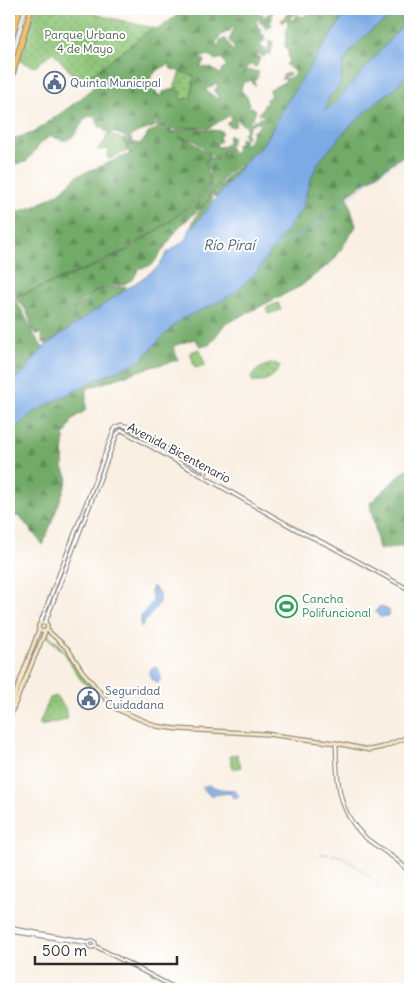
<svg xmlns="http://www.w3.org/2000/svg" width="419" height="998" viewBox="0 0 419 998" font-family="Delius,sans-serif">
  <style>
    .green { fill: url(#green-dots); stroke: #5c7851 }
    .forest { fill: url(#forest-firs); stroke: #4e6a4a; fill-rule: evenodd }
    .pitch { fill: #8dc477; stroke: #5c7851 }
    .water { fill: #7baae5; stroke: #536a88 }
    .lines { fill: none; stroke-linecap: round; stroke-linejoin: round }
    .stream { stroke: #7baae5; stroke-width: 1 }
    .tertiary-casing { stroke: #928d86; stroke-width: 5 }
    .secondary-casing { stroke: #928d86; stroke-width: 5.5 }
    .trunk-casing { stroke: #928d86; stroke-width: 7 }
    .tertiary { stroke: #fff; stroke-width: 2.5 }
    .secondary { stroke: #f9e7c3; stroke-width: 3 }
    .trunk { stroke: #efc469; stroke-width: 4.5 }
    .labels { text-anchor: middle; stroke-width: 4; stroke-linejoin: round; paint-order: stroke }
    .park-label { font-size: 12px; fill: #4d6146; stroke: #fff }
    .service-label { font-size: 12px; fill: #4e5e75; stroke: #fff; text-anchor: start }
    .street-label { font-size: 12px; fill: #2b2b2b; stroke: #fff }
    .leisure-label { font-size: 12px; fill: #27864d; stroke: #fff; text-anchor: start }
    .water-label { font-size: 14px; font-style: italic; fill: #4b5e75; stroke: #fff }
  </style>
  <defs>
    <pattern id="green-dots" width="8" height="8" patternUnits="userSpaceOnUse" patternTransform="scale(1.25)"><rect width="8" height="8" fill="#8dc477"/><path d="M2 2h.1M6 6h.1" fill="none" stroke="#739f62" stroke-width="1.8" stroke-linecap="round"/></pattern>
    <pattern id="forest-firs" width="22" height="20" patternUnits="userSpaceOnUse" patternTransform="scale(1.25)"><rect width="22" height="20" fill="#72aa68"/><path d="M5 1l3.5 6h-7zM16 11l3.5 6h-7z" fill="#5e8b56"/></pattern>
  </defs>
  <rect width="100%" height="100%" fill="#fff"/>
  <filter id="ink" filterUnits="userSpaceOnUse"><feTurbulence type="fractalNoise" baseFrequency=".02" numOctaves="2"/><feDisplacementMap in="SourceGraphic" scale="10" xChannelSelector="R" yChannelSelector="G"/><feConvolveMatrix kernelMatrix="1 2 1 2 8 2 1 2 1" color-interpolation-filters="sRGB"/></filter>
  <filter id="wash" filterUnits="userSpaceOnUse"><feTurbulence type="fractalNoise" baseFrequency=".0096" numOctaves="4" result="noise"/><feDisplacementMap in="SourceGraphic" scale="20" xChannelSelector="R" yChannelSelector="G"/><feGaussianBlur stdDeviation="1.12" result="paint"/><feColorMatrix in="noise" values="0 0 0 0 0 0 0 0 0 0 0 0 0 0 0 0 0 1.4 0 .05"/><feComposite in="paint" operator="in"/></filter>
  <g filter="url(#wash)">
    <rect width="100%" height="100%" fill="#f9efe2"/>
    <path class="green" d="M 35,9 L 73,9 L 153,28 L 80,83 L 53,52 L 35,67 L 20,61 Z
      M 180,72 L 194,76 L 191,98 L 180,100 L 181,92 L 174,89 Z
      M 109,134 L 124,140 L 127,151 L 109,159 L 107,156 L 109,151 L 108,149 L 98,150 L 97,149 L 105,141 L 107,135 Z
      M 275,363 L 280,366 C 277,376 263,384 253,382 L 251,378 C 255,369 265,365 275,363 Z
      M 48,634 L 71,657 L 73,662 L 91,685 L 89,688 L 80,679 L 64,652 L 45,635 Z
      M 56,696 L 65,708 L 68,718 L 66,720 L 41,726 L 39,725 L 50,698 Z"/>
    <path class="forest" d="M 186,9 L 253,9 L 255,11 L 263,14 L 265,19 L 267,14 L 273,12 L 272,17 L 273,19 L 270,21 L 272,25 L 266,29 L 262,23 L 259,22 L 260,16 L 256,21 L 258,27 L 262,30 L 259,36 L 263,34 L 265,39 L 263,42 L 260,42 L 261,47 L 268,51 L 270,40 L 273,42 L 271,54 L 265,54 L 264,57 L 258,53 L 257,56 L 260,57 L 257,66 L 255,67 L 252,65 L 247,66 L 246,71 L 241,75 L 250,70 L 254,71 L 254,72 L 256,71 L 259,72 L 257,78 L 254,82 L 256,85 L 252,84 L 253,81 L 251,80 L 248,82 L 245,81 L 242,85 L 241,91 C 248,96 249,100 249,108 L 252,107 L 256,110 L 253,118 L 251,120 L 249,119 L 248,122 L 252,122 L 255,119 L 258,120 L 259,117 L 263,119 L 263,115 L 258,114 L 264,107 L 263,105 L 267,103 L 266,99 L 271,96 L 269,91 L 271,89 L 286,81 L 286,79 L 281,79 L 284,74 L 290,73 L 289,75 L 285,76 L 286,79 L 293,76 L 295,72 L 286,65 L 289,61 L 288,51 L 285,46 L 288,21 L 285,19 L 283,23 L 281,20 L 290,12 L 285,9 L 300,9 L 290,18 L 292,21 L 297,14 L 303,17 L 310,12 L 309,9 L 306,9 L 348,9 L 320,51 L 264,142 L 255,153 L 255,151 L 253,152 C 242,167 229,181 217,197 L 212,196 L 228,176 L 240,165 L 240,163 L 226,175 L 204,205 L 179,227 L 153,264 L 144,268 L 139,268 C 137,271 136,275 134,278 C 124,287 112,285 100,289 C 94,291 76,304 73,310 L 98,290 L 126,286 L 126,288 L 115,297 L 46,344 L 43,342 L 41,333 L 38,335 C 30,330 31,321 28,315 C 26,309 20,302 15,299 L 16,296 L 30,292 L 100,264 L 130,249 L 175,218 L 210,188 L 210,173 L 206,162 L 210,157 L 216,159 L 230,148 L 232,153 L 237,151 L 236,145 L 240,143 L 240,138 L 245,140 L 244,144 L 245,145 C 251,140 253,137 252,130 L 254,131 L 260,125 L 255,121 L 254,124 L 251,124 L 246,133 L 247,138 L 245,138 L 243,133 L 246,130 L 246,126 L 240,123 L 239,120 L 234,119 L 236,121 L 235,127 L 229,126 L 229,123 L 226,124 L 232,119 L 230,115 L 209,128 L 186,127 L 176,130 L 165,125 L 156,127 L 157,119 L 155,120 L 154,127 L 138,132 L 129,138 L 113,132 L 109,134 L 99,126 L 95,117 L 89,116 C 79,121 77,142 62,140 C 59,139 54,137 50,136 L 41,143 L 26,162 L 9,165 L 9,169 L 9,140 L 33,133 L 79,100 L 96,85 L 90,76 L 153,28 L 158,29 ZM 233,26 L 235,27 L 229,40 L 234,47 L 234,51 L 232,51 L 226,39 L 224,39 L 220,41 L 218,49 L 216,43 L 221,35 L 230,31 ZM 209,55 L 215,60 L 222,58 L 227,67 L 223,68 L 220,74 L 211,68 L 200,67 L 205,60 L 199,59 L 200,58 ZM 169,64 L 171,69 L 194,76 L 191,98 L 181,100 L 181,92 L 175,89 L 163,92 L 162,96 L 160,96 L 146,84 L 156,71 ZM 217,83 L 218,85 L 214,92 L 218,95 L 219,100 L 205,90 Z
      M 410,13 L 410,17 L 345,92 L 335,103 L 324,112 L 329,97 L 340,86 L 343,63 L 353,48 L 371,30 L 392,17 Z
      M 410,71 L 410,151 L 347,195 L 356,226 L 334,260 L 301,286 L 225,324 L 209,345 L 200,346 L 195,339 L 173,346 L 178,360 L 144,369 L 86,389 L 86,410 L 73,419 L 64,436 L 63,467 L 68,479 L 43,545 L 20,517 L 16,516 L 9,518 L 9,433 L 31,414 L 85,385 L 141,360 L 163,336 L 181,319 L 221,301 L 255,274 L 303,207 L 309,183 L 318,163 L 344,132 L 380,99 L 394,89 Z
      M 164,126 L 175,132 L 188,128 L 221,131 L 222,133 L 219,137 L 221,141 L 217,143 L 216,147 L 225,146 L 228,142 L 229,135 L 233,137 L 230,147 L 215,158 L 195,141 L 179,137 L 194,143 L 210,155 L 205,162 L 209,178 L 209,187 L 170,221 L 126,250 L 97,264 L 31,291 L 15,295 L 9,285 L 9,211 L 15,212 L 34,207 L 60,192 L 77,176 L 135,152 L 129,153 L 123,139 L 132,139 L 133,142 L 139,144 L 144,140 L 149,132 Z
      M 211,197 L 213,199 L 211,204 L 194,226 L 191,226 L 198,213 Z
      M 9,287 L 13,295 L 13,299 C 22,308 25,316 30,327 C 33,335 39,341 43,348 L 24,372 L 9,382 Z
      M 410,466 L 410,545 L 379,550 L 370,503 Z"/>
    <path class="pitch" d="M 278,303 L 281,310 L 268,314 L 266,308 Z
      M 200,349 L 205,365 L 195,368 L 190,352 Z
      M 237,754 L 241,767 L 233,769 L 230,756 Z"/>
    <path class="water" d="M 348,9 L 410,9 L 410,13 L 392,17 L 371,30 L 353,48 L 343,63 L 340,86 L 329,97 L 325,111 L 335,103 L 410,17 L 410,71 L 394,89 L 380,99 L 344,132 L 318,163 L 309,183 L 303,207 L 255,274 L 237,291 L 221,301 L 181,319 L 163,336 L 141,360 L 85,385 L 31,414 L 9,433 L 9,382 L 24,372 L 43,348 L 60,335 L 157,268 L 167,253 L 185,240 L 191,227 L 194,226 L 250,156 C 267,146 275,122 285,106 C 305,73 328,42 348,9 Z
      M 153,586 L 159,593 L 159,603 L 141,627 L 141,616 L 153,601 L 151,592 Z
      M 380,606 L 390,611 L 388,616 L 380,617 L 375,612 Z
      M 155,667 L 158,668 L 161,679 L 158,683 L 152,679 L 149,673 L 152,668 Z
      M 208,785 L 220,789 L 235,790 L 239,797 L 234,799 L 230,793 L 210,795 L 202,788 Z"/>
    <g class="lines">
      <path class="stream" d="M 9,68 L 27,9
        M 274,247 C 284,242 294,239 302,234 C 340,209 371,175 410,152
        M 321,854 L 338,855 L 343,857 L 368,875 L 378,885"/>
    </g>
  </g>
  <g filter="url(#ink)">
    <g class="lines">
      <defs>
        <path id="tertiary" d="M 45,623 L 117,434 L 122,430 L 297,530 L 330,546 L 410,590
          M 40,624 L 115,428 L 121,425 L 126,426 L 206,471 L 204,476
          M 336,743 C 337,781 337,816 371,842 C 384,852 401,860 410,874
          M 9,928 L 89,942
          M 9,931 L 88,943
          M88.5 944a3.5 3.5 0 1 1 7 0a3.5 3.5 0 1 1-7 0Z
          M 95,946 L 177,989"/>
        <path id="secondary" d="M38.5 627a4.5 4.5 0 1 1 9 0a4.5 4.5 0 1 1-9 0Z
          M 47,630 L 68,649 L 82,671 L 112,706 L 121,711 L 156,726 L 177,729 L 266,734 L 336,743 L 369,750 L 383,747 L 410,736
          M 9,711 L 39,630
          M 9,718 L 45,632"/>
        <path id="trunk" d="M 9,46 L 20,9
          M 9,86 L 31,9"/>
      </defs>
      <use href="#tertiary" class="tertiary-casing"/>
      <use href="#secondary" class="secondary-casing"/>
      <use href="#trunk" class="trunk-casing"/>
      <use href="#tertiary" class="tertiary"/>
      <use href="#secondary" class="secondary"/>
      <use href="#trunk" class="trunk"/>
    </g>
  </g>
  <defs>
    <symbol id="civic-ring" viewBox="-11 -11 22 22"><circle r="9.5" fill="#fff" stroke="#5c6f8a" stroke-width="1.5"/><path d="M-.6-6.5H3V-4.5H.6V-3L4-1V1h2V6H-6V1h2V-1L-.6-3ZM-1.2 2.5V6h2.4V2.5Z" fill="#5c6f8a"/></symbol>
    <symbol id="stadium-ring" viewBox="-11 -11 22 22"><circle r="9.5" fill="#fff" stroke="#2e9e5b" stroke-width="1.5"/><path d="M0-5a6.5 5 0 1 0 0 10a6.5 5 0 1 0 0-10ZM-3.5-1.8h7v3.6h-7Z" fill="#2e9e5b"/></symbol>
  </defs>
  <g fill-rule="evenodd">
    <use href="#civic-ring" x="42" y="70" width="25" height="25"/>
    <use href="#stadium-ring" x="274" y="594" width="25" height="25"/>
    <use href="#civic-ring" x="76" y="686" width="25" height="25"/>
  </g>
  <g class="labels">
    <g class="park-label">
      <text x="85" y="39">Parque Urbano<tspan x="85" dy="14">4 de Mayo</tspan></text>
    </g>
    <g class="service-label">
      <text x="70" y="87">Quinta Municipal</text>
      <text x="105" y="695">Seguridad<tspan x="105" dy="14">Cuidadana</tspan></text>
    </g>
    <g class="street-label">
      <text transform="translate(179 453) rotate(28)" y="4">Avenida Bicentenario</text>
    </g>
    <g class="leisure-label">
      <text x="302" y="603">Cancha<tspan x="302" dy="14">Polifuncional</tspan></text>
    </g>
    <g class="water-label">
      <text x="229" y="250">Río Piraí</text>
    </g>
  </g>
  <rect width="419" height="998" fill="none" stroke="#fff" stroke-width="30"/>
  <path d="M35 956v8h142v-8" fill="none" stroke="#2b2b2b" stroke-width="2.5"/>
  <text x="42" y="956" font-size="15" fill="#2b2b2b" stroke="#ffffff" stroke-width="4" paint-order="stroke">500 m</text>
</svg>
